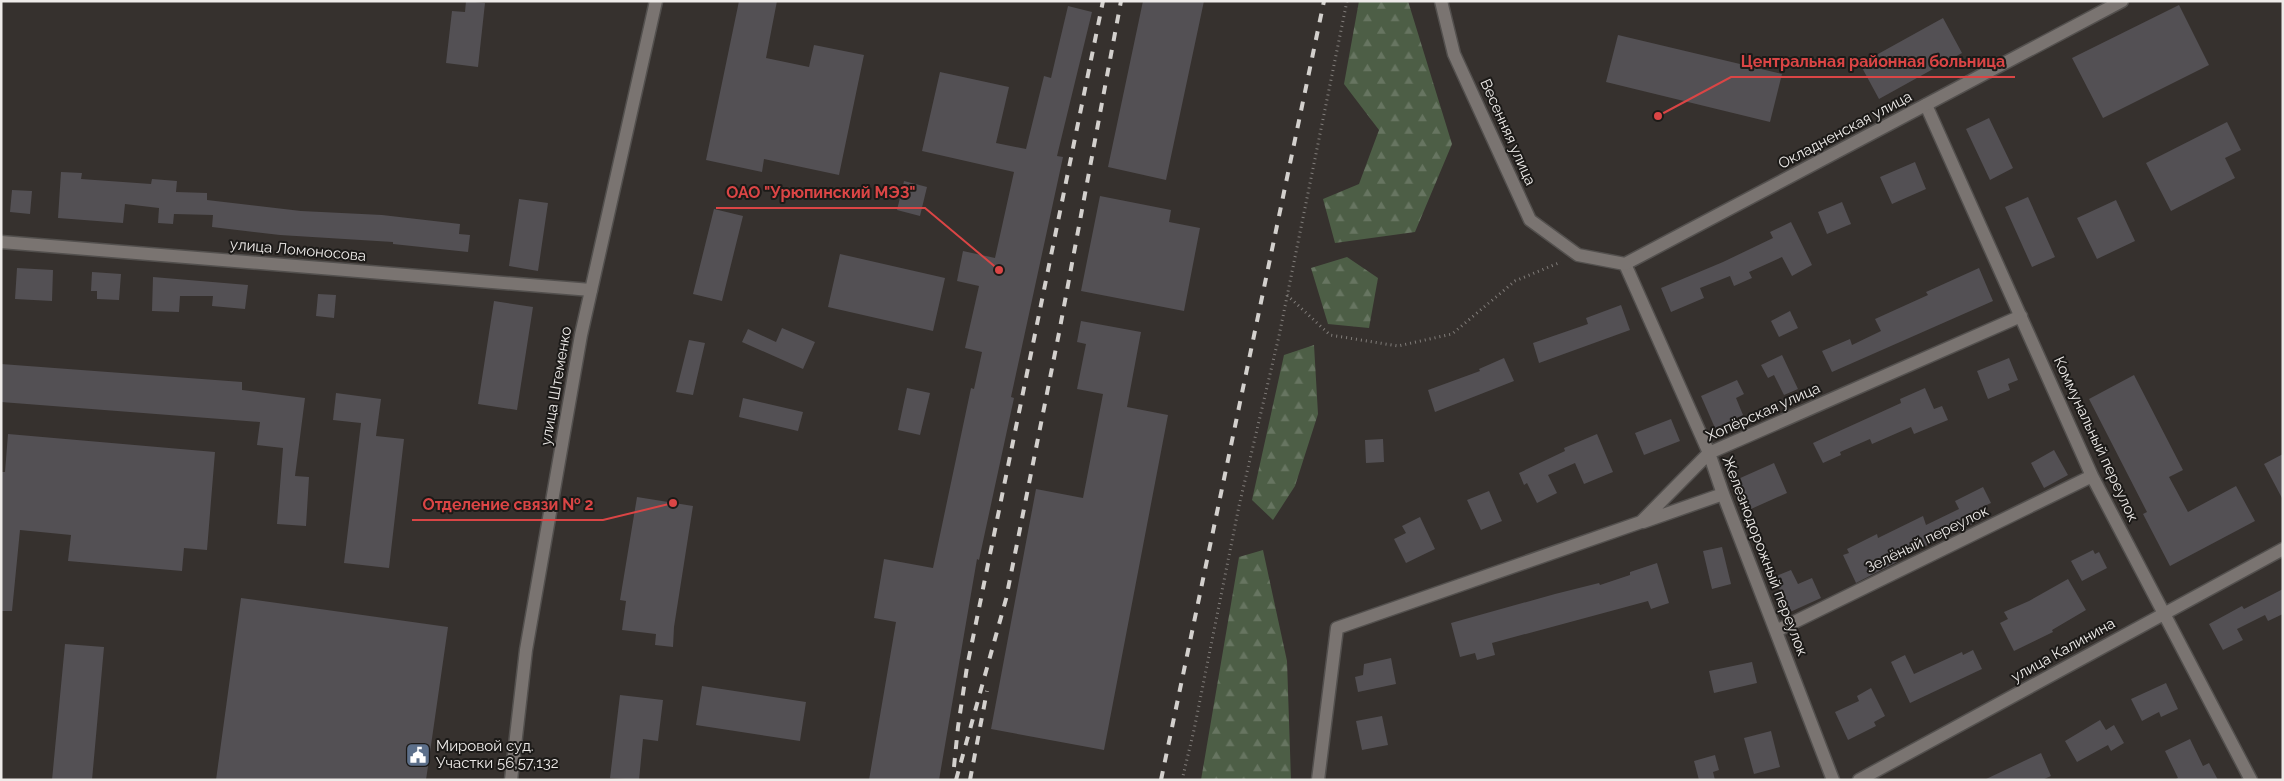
<svg xmlns="http://www.w3.org/2000/svg" width="2284" height="781" viewBox="0 0 2284 781" font-family="Raleway,sans-serif">
  <style>
    .forest { fill: url(#forest-firs) }
    .building { fill: #535054 }
    .lines { fill: none; stroke-linecap: round; stroke-linejoin: round }
    .street-casing { stroke: #53504e; stroke-width: 15 }
    .secondary-casing { stroke: #53504e; stroke-width: 15 }
    .path { stroke: #817d7a; stroke-width: 3; stroke-dasharray: 1 4; stroke-linecap: butt }
    .street { stroke: #7a7471; stroke-width: 12 }
    .secondary { stroke: #7a7471; stroke-width: 12 }
    .rail { stroke: #d3d0cd; stroke-width: 4; stroke-dasharray: 9 9; stroke-linecap: butt }
    .labels { text-anchor: middle; stroke-width: 4; stroke-linejoin: round; paint-order: stroke }
    .street-label { font-size: 15px; fill: #eeebe9; stroke: #1c1a18 }
    .poi-label { font-size: 15px; fill: #eeebe9; stroke: #1c1a18; text-anchor: start }
    .leader { fill: none; stroke: #da4545; stroke-width: 2 }
    .callout-dot { fill: #da4545; stroke: #1c1a18; stroke-width: 2 }
    .callout-label { font-size: 16px; text-anchor: middle; font-weight: bold; fill: #da4545; stroke: #1c1a18; stroke-width: 4; stroke-linejoin: round; paint-order: stroke }
  </style>
  <defs>
    <pattern id="forest-firs" width="22" height="20" patternUnits="userSpaceOnUse" patternTransform="scale(1.25)"><rect width="22" height="20" fill="#4d5e46"/><path d="M5 1l3.5 6h-7zM16 11l3.5 6h-7z" fill="#677561"/></pattern>
  </defs>
  <rect width="100%" height="100%" fill="#36312e"/>
  <path class="forest" d="M 1359,1 L 1408,1 L 1452,144 L 1415,232 L 1335,243 L 1323,199 L 1359,184 L 1379,130 L 1344,84 Z
    M 1347,257 L 1378,278 L 1369,328 L 1328,324 L 1311,268 Z
    M 1314,345 L 1318,414 L 1295,486 L 1273,520 L 1252,500 L 1284,355 Z
    M 1263,550 L 1287,661 L 1291,780 L 1201,780 L 1239,557 Z"/>
  <path class="building" d="M 466,1 L 485,3 L 478,67 L 446,63 L 452,11 L 465,12 Z
    M 739,1 L 777,1 L 766,58 L 809,67 L 814,45 L 864,55 L 839,175 L 764,159 L 762,172 L 706,160 Z
    M 1143,1 L 1204,1 L 1166,180 L 1108,167 Z
    M 2179,5 L 2209,65 L 2103,118 L 2072,58 Z
    M 1068,6 L 1092,12 L 1057,156 L 1063,157 L 1011,397 L 1014,398 L 979,560 L 977,559 L 939,780 L 869,780 L 896,622 L 874,618 L 884,559 L 933,568 L 971,388 L 974,389 L 982,352 L 965,348 L 979,286 L 957,281 L 963,251 L 995,258 L 1014,172 L 922,151 L 940,72 L 1009,87 L 996,143 L 1026,149 L 1044,76 L 1051,78 Z
    M 1943,18 L 1962,53 L 1879,99 L 1860,64 Z
    M 1618,35 L 1782,74 L 1770,122 L 1606,82 Z
    M 1989,118 L 2013,168 L 1990,180 L 1966,129 Z
    M 2227,122 L 2241,150 L 2225,158 L 2235,178 L 2171,211 L 2146,163 Z
    M 1915,162 L 1926,189 L 1892,204 L 1880,177 Z
    M 61,172 L 82,173 L 81,179 L 151,184 L 152,179 L 177,181 L 176,192 L 207,193 L 207,200 L 301,211 L 382,215 L 460,224 L 459,234 L 470,235 L 468,252 L 393,244 L 393,242 L 280,235 L 212,227 L 213,215 L 174,214 L 173,224 L 158,223 L 159,208 L 125,204 L 123,223 L 58,218 Z
    M 904,181 L 927,187 L 920,216 L 897,210 Z
    M 12,190 L 32,191 L 30,214 L 10,212 Z
    M 1100,196 L 1171,210 L 1169,222 L 1200,228 L 1184,311 L 1081,291 Z
    M 2028,197 L 2055,257 L 2032,267 L 2005,207 Z
    M 519,199 L 548,203 L 538,271 L 509,266 Z
    M 2116,200 L 2135,241 L 2097,259 L 2077,218 Z
    M 1842,202 L 1851,224 L 1827,234 L 1818,212 Z
    M 714,209 L 743,216 L 722,301 L 693,294 Z
    M 1791,222 L 1812,265 L 1792,276 L 1782,257 L 1749,272 L 1752,278 L 1734,286 L 1730,276 L 1700,288 L 1704,298 L 1671,312 L 1661,288 L 1723,262 L 1773,238 L 1770,232 Z
    M 840,254 L 945,278 L 933,331 L 828,307 Z
    M 17,268 L 53,270 L 52,301 L 15,299 Z
    M 1979,268 L 1993,301 L 1832,372 L 1822,351 L 1850,339 L 1852,345 L 1881,331 L 1875,319 L 1928,295 L 1926,292 Z
    M 92,272 L 121,274 L 119,300 L 97,299 L 97,291 L 91,291 Z
    M 153,277 L 248,285 L 245,309 L 212,306 L 213,296 L 180,296 L 179,312 L 152,311 Z
    M 318,294 L 336,295 L 334,318 L 316,316 Z
    M 494,301 L 533,307 L 517,410 L 478,404 Z
    M 1621,305 L 1630,330 L 1539,363 L 1533,343 L 1588,324 L 1586,318 Z
    M 1790,311 L 1798,328 L 1779,337 L 1771,321 Z
    M 1081,321 L 1141,332 L 1127,407 L 1168,415 L 1104,750 L 991,729 L 1036,489 L 1083,498 L 1103,394 L 1077,389 L 1086,344 L 1077,342 Z
    M 782,328 L 815,342 L 803,369 L 742,342 L 748,329 L 776,342 Z
    M 689,340 L 705,343 L 693,395 L 676,392 Z
    M 1782,355 L 1798,389 L 1784,395 L 1774,375 L 1768,378 L 1761,365 Z
    M 1504,358 L 1514,381 L 1435,412 L 1428,390 L 1480,371 L 1479,369 Z
    M 2009,358 L 2018,380 L 2008,384 L 2010,390 L 1988,399 L 1977,371 Z
    M 1,364 L 242,382 L 242,390 L 305,398 L 295,476 L 309,477 L 306,526 L 277,524 L 283,448 L 257,445 L 260,422 L 1,402 Z
    M 2134,375 L 2183,470 L 2169,477 L 2188,512 L 2236,486 L 2255,521 L 2170,566 L 2143,514 L 2147,512 L 2089,399 Z
    M 1737,380 L 1744,394 L 1736,398 L 1743,415 L 1715,428 L 1701,396 Z
    M 907,388 L 930,393 L 920,435 L 898,430 Z
    M 1925,388 L 1934,409 L 1942,406 L 1948,420 L 1914,434 L 1911,427 L 1872,444 L 1870,439 L 1840,452 L 1841,455 L 1823,463 L 1813,443 L 1901,403 L 1900,399 Z
    M 336,393 L 381,399 L 376,436 L 404,439 L 389,568 L 344,563 L 361,423 L 333,420 Z
    M 743,398 L 803,412 L 798,431 L 739,417 Z
    M 1671,419 L 1680,441 L 1644,455 L 1635,433 Z
    M 8,434 L 215,452 L 207,550 L 184,548 L 182,571 L 68,561 L 71,535 L 20,530 L 12,611 L 1,611 L 1,472 L 5,472 Z
    M 1597,434 L 1613,472 L 1584,484 L 1575,463 L 1548,475 L 1557,493 L 1537,503 L 1527,483 L 1524,485 L 1519,473 L 1565,451 L 1564,448 Z
    M 1383,439 L 1384,462 L 1366,463 L 1365,440 Z
    M 2054,450 L 2068,475 L 2044,488 L 2031,463 Z
    M 2283,454 L 2283,500 L 2264,464 Z
    M 1774,463 L 1787,493 L 1751,509 L 1738,479 Z
    M 1983,487 L 1991,503 L 1980,508 L 1985,518 L 1896,560 L 1897,562 L 1856,583 L 1843,555 L 1849,553 L 1847,549 L 1877,534 L 1878,538 L 1923,516 L 1926,525 L 1959,509 L 1955,501 Z
    M 1489,491 L 1502,521 L 1481,530 L 1467,500 Z
    M 637,497 L 693,506 L 674,627 L 673,647 L 655,645 L 656,634 L 622,630 L 626,601 L 620,600 Z
    M 1420,517 L 1435,549 L 1406,563 L 1394,539 L 1406,533 L 1402,526 Z
    M 1722,547 L 1731,584 L 1712,589 L 1703,551 Z
    M 2093,550 L 2095,554 L 2099,552 L 2107,568 L 2082,581 L 2071,561 Z
    M 1657,563 L 1669,603 L 1651,609 L 1648,601 L 1492,643 L 1495,655 L 1477,660 L 1475,653 L 1460,657 L 1451,623 L 1555,594 L 1599,583 L 1600,585 L 1630,575 L 1630,572 Z
    M 1791,570 L 1798,584 L 1812,578 L 1821,598 L 1790,612 L 1774,577 Z
    M 2068,579 L 2086,610 L 2052,630 L 2053,632 L 2014,651 L 2000,623 L 2008,619 L 2004,612 L 2029,601 Z
    M 2283,589 L 2283,614 L 2268,621 L 2265,615 L 2237,629 L 2243,640 L 2223,650 L 2209,624 L 2242,606 L 2244,609 Z
    M 241,598 L 448,627 L 426,780 L 216,780 Z
    M 65,644 L 104,647 L 92,780 L 52,780 Z
    M 1973,650 L 1982,669 L 1910,703 L 1891,662 L 1905,655 L 1914,674 L 1962,652 L 1963,655 Z
    M 1391,658 L 1396,684 L 1358,692 L 1355,677 L 1363,675 L 1364,664 Z
    M 1752,662 L 1757,683 L 1714,693 L 1709,671 Z
    M 2166,683 L 2178,709 L 2161,717 L 2159,712 L 2142,721 L 2131,699 Z
    M 702,686 L 806,702 L 800,741 L 696,725 Z
    M 1871,688 L 1885,716 L 1874,722 L 1876,726 L 1848,740 L 1835,712 L 1859,701 L 1857,696 Z
    M 620,695 L 663,700 L 658,741 L 643,739 L 639,780 L 610,778 Z
    M 1382,716 L 1388,745 L 1362,750 L 1356,721 Z
    M 2100,720 L 2106,730 L 2114,725 L 2124,743 L 2111,751 L 2108,745 L 2077,762 L 2065,741 Z
    M 1771,731 L 1780,767 L 1754,774 L 1744,738 Z
    M 2190,739 L 2203,766 L 2209,763 L 2218,780 L 2174,780 L 2178,778 L 2165,751 Z
    M 2041,753 L 2051,776 L 2042,780 L 1984,780 Z
    M 1715,755 L 1719,770 L 1713,772 L 1715,780 L 1699,780 L 1694,761 Z"/>
  <g class="lines">
    <defs>
      <path id="street" d="M 1926,105 L 2092,476 L 2251,780
        M 1,242 L 591,290
        M 1625,264 L 1709,453 L 1723,494 L 1833,780
        M 1643,522 L 1723,494
        M 1776,631 L 2092,476
        M 1318,780 L 1337,628 L 1641,522 L 1709,453 L 2021,316
        M 1859,780 L 2283,549"/>
      <path id="secondary" d="M 1441,1 L 1454,54 L 1530,220 L 1578,255 L 1625,264 L 2122,1
        M 511,780 L 526,650 L 581,335 L 656,1"/>
    </defs>
    <use href="#street" class="street-casing"/>
    <use href="#secondary" class="secondary-casing"/>
    <path class="path" d="M 1287,295 L 1330,335 L 1398,346 L 1452,334 L 1515,281 L 1561,262
      M 1182,780 L 1194,730 L 1239,506 L 1279,336 L 1347,1"/>
    <use href="#street" class="street"/>
    <use href="#secondary" class="secondary"/>
    <path class="rail" d="M 954,767 L 958,727 L 967,667 L 1103,1
      M 956,780 L 1006,599 L 1059,333 L 1121,1
      M 970,780 L 987,691
      M 1161,780 L 1324,1"/>
  </g>
  <defs>
    <symbol id="civic-square" viewBox="-11 -11 22 22"><rect x="-9" y="-9" width="18" height="18" rx="4" fill="#5c6f8a" stroke="#1c1a18"/><path d="M-.6-6.5H3V-4.5H.6V-3L4-1V1h2V6H-6V1h2V-1L-.6-3ZM-1.2 2.5V6h2.4V2.5Z" fill="#fff"/></symbol>
  </defs>
  <g fill-rule="evenodd">
    <use href="#civic-square" x="404" y="741" width="28" height="28"/>
  </g>
  <g class="labels">
    <g class="street-label">
      <text transform="translate(1845 130) rotate(-28)" y="5">Окладненская улица</text>
      <text transform="translate(1508 132) rotate(66)" y="5">Весенняя улица</text>
      <text transform="translate(298 250) rotate(5)" y="5">улица Ломоносова</text>
      <text transform="translate(556 386) rotate(-80)" y="5">улица Штеменко</text>
      <text transform="translate(1763 412) rotate(-24)" y="5">Хопёрская улица</text>
      <text transform="translate(2096 439) rotate(65)" y="5">Коммунальный переулок</text>
      <text transform="translate(1927 539) rotate(-26)" y="5">Зелёный переулок</text>
      <text transform="translate(1765 556) rotate(69)" y="5">Железнодорожный переулок</text>
      <text transform="translate(2063 650) rotate(-29)" y="5">улица Калинина</text>
    </g>
    <g class="poi-label">
      <text x="436" y="751">Мировой суд.<tspan x="436" dy="17">Участки 56,57,132</tspan></text>
    </g>
  </g>
  <path class="leader" d="M1658 116L1731 77H2015M999 270L925 208H716M673 503L603 520H412"/>
  <g class="callout-dot">
    <circle cx="1658" cy="116" r="5"/>
    <circle cx="999" cy="270" r="5"/>
    <circle cx="673" cy="503" r="5"/>
  </g>
  <g class="callout-label">
    <text x="1873" y="67">Центральная районная больница</text>
    <text x="821" y="198">ОАО "Урюпинский МЭЗ"</text>
    <text x="508" y="510">Отделение связи № 2</text>
  </g>
  <rect width="2284" height="781" fill="none" stroke="#eeebe9" stroke-width="5"/>
</svg>
